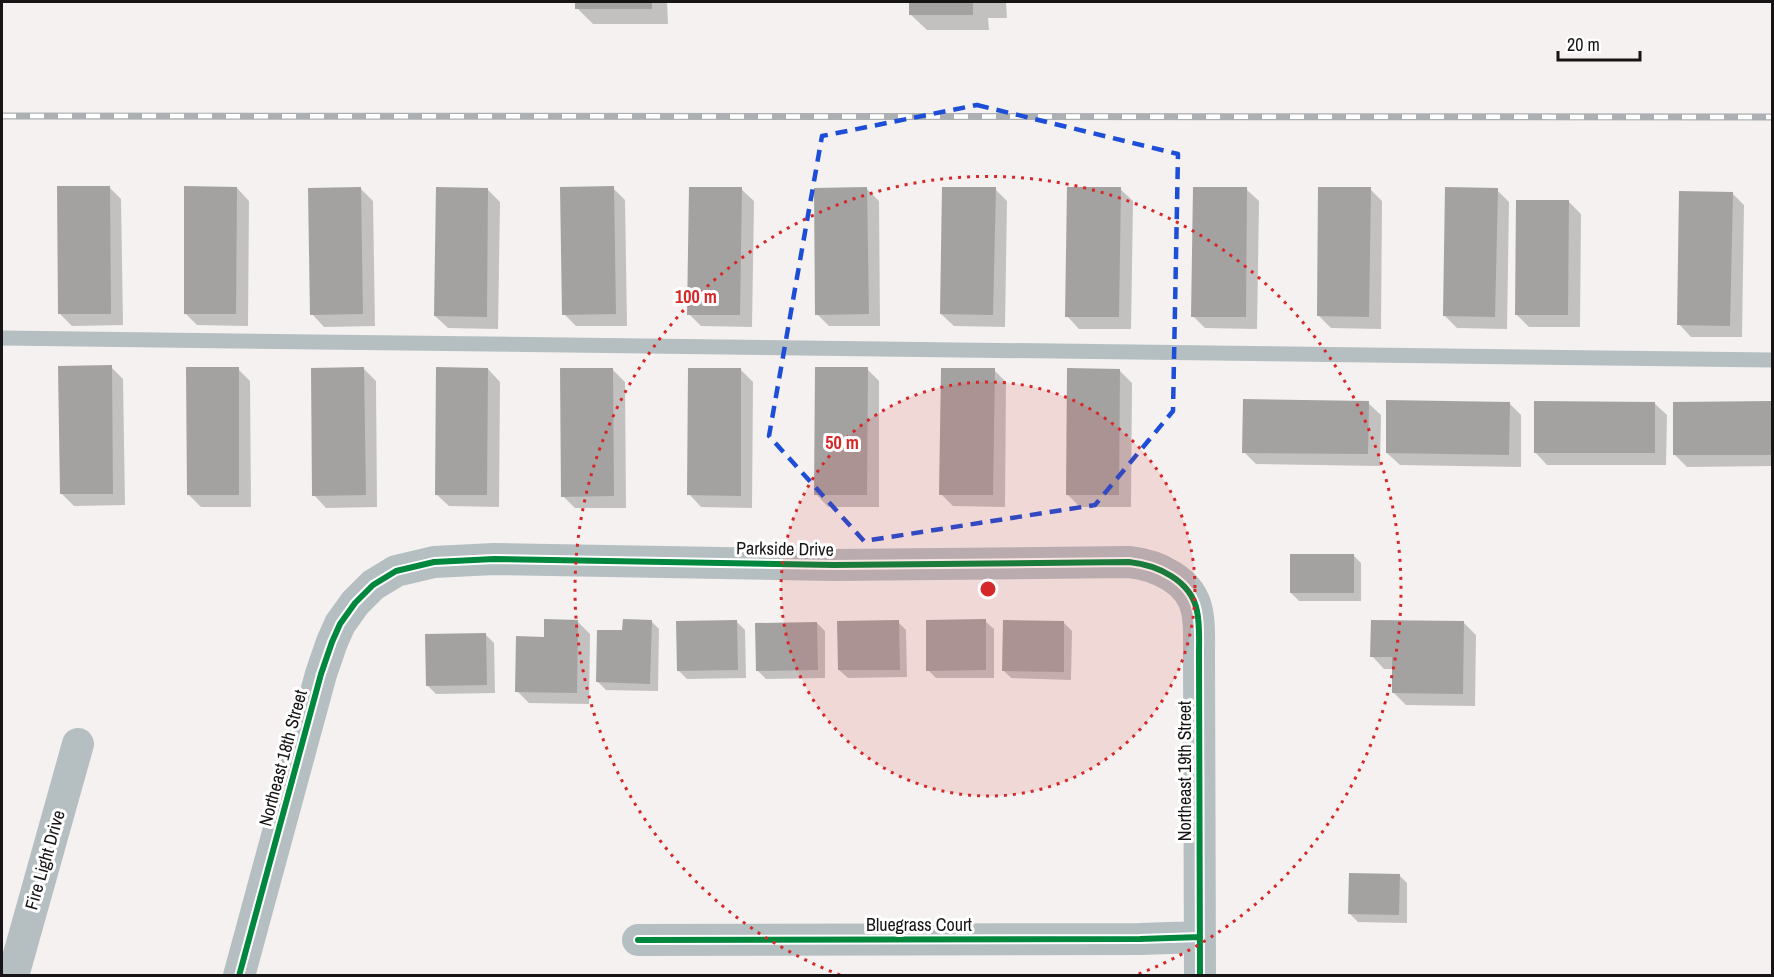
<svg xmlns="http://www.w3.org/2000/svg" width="1774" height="977" viewBox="0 0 1774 977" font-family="'Archivo Narrow',sans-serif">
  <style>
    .shadow { fill: #0003 }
    .building { fill: #a4a2a1 }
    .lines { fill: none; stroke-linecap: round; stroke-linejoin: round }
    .lane { stroke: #b5bec1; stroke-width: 15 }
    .street { stroke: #b5bec1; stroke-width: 32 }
    .rail-casing { stroke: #acb0b2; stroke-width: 7 }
    .rail { stroke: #fff; stroke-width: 4.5; stroke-dasharray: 14; stroke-linecap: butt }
    .cycleway-casing { stroke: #fff; stroke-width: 10 }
    .cycleway { stroke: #00873e; stroke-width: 6 }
    .marked { fill: none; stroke: #1d4ed8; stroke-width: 4.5; stroke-dasharray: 12 8; stroke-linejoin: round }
    .ring { fill: none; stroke: #d62828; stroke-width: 3; stroke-dasharray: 3 6 }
    .labels { text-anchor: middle; stroke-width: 6; stroke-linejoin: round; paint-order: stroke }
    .street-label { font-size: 18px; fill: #161414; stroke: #fff }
    .centre { fill: #d62828; stroke: #fff; stroke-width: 3 }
    .ring-label { font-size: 18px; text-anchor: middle; font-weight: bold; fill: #d62828; stroke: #fff; stroke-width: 6; stroke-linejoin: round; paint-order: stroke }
  </style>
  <rect width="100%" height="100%" fill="#f4f1f0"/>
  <path class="shadow" d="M 577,2 L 667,2 L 668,24 L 593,24 L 577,8 Z
    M 910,2 L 1006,2 L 1007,18 L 988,18 L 989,30 L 927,30 L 910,14 Z
    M 109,187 L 121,199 L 123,325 L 72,326 L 60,314 Z
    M 237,188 L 249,201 L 248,326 L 197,325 L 185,313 Z
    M 613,188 L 625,200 L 627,326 L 576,326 L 564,314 Z
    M 361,189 L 373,201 L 375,326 L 324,327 L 312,314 Z
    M 741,189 L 754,201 L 752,327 L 701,326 L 689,314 Z
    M 867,189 L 879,201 L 880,326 L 829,326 L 817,314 Z
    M 995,189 L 1007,201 L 1005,327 L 954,326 L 941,314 Z
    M 1120,189 L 1133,201 L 1131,329 L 1079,329 L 1067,316 Z
    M 1246,189 L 1259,201 L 1257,329 L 1205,328 L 1193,316 Z
    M 1370,189 L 1382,201 L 1381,329 L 1331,328 L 1319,316 Z
    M 488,190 L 500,202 L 498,329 L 448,328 L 435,316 Z
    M 1497,190 L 1509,202 L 1507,329 L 1457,328 L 1444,315 Z
    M 1732,193 L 1744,205 L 1742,337 L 1691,337 L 1679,324 Z
    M 1569,202 L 1581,214 L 1580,327 L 1529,327 L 1516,314 Z
    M 111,367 L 123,379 L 125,505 L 74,506 L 62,494 Z
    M 238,369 L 250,381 L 251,507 L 201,507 L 189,495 Z
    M 364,369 L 376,381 L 377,507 L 326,508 L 314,495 Z
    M 488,369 L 500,382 L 499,507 L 449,506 L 436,494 Z
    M 867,369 L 879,381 L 879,507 L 828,507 L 816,494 Z
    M 613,370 L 625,382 L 626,508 L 575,508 L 563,496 Z
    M 741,370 L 753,382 L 752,508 L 701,507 L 689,494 Z
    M 994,370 L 1006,382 L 1005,507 L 953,506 L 941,494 Z
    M 1119,370 L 1132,383 L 1131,507 L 1080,507 L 1067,494 Z
    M 1368,403 L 1381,415 L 1380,466 L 1256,464 L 1244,452 Z
    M 1509,403 L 1521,415 L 1521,467 L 1400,465 L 1387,453 Z
    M 1654,403 L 1667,415 L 1666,465 L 1547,465 L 1535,452 Z
    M 1674,403 L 1772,403 L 1772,466 L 1687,467 L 1675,455 Z
    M 1353,555 L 1361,563 L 1361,601 L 1299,601 L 1291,593 Z
    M 651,621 L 659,629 L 658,691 L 606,690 L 598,682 L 624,632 Z
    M 985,621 L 994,629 L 994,678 L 936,678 L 928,670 Z
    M 578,622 L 590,634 L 589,704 L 529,703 L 517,691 L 545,638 Z
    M 737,622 L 745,630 L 746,678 L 687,679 L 679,671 Z
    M 898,622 L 906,630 L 907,677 L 848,678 L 839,670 Z
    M 1463,622 L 1476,635 L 1475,706 L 1406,705 L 1393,692 L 1394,669 L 1384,669 L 1372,656 Z
    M 817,623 L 825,631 L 825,678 L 766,679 L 758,671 Z
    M 1064,623 L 1072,631 L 1071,680 L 1011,678 L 1003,670 Z
    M 486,635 L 494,643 L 495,693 L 436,694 L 428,686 Z
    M 1399,875 L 1407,883 L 1407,923 L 1358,922 L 1350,914 Z"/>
  <path class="building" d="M 575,2 L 652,2 L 652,9 L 575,9 Z
    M 909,2 L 973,2 L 973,15 L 909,15 Z
    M 57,186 L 110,186 L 111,314 L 58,314 Z
    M 184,186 L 237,187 L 236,314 L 184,314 Z
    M 614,186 L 616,314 L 562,315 L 560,187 Z
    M 361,187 L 363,314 L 310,315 L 308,188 Z
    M 436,187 L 488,188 L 487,317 L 434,316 Z
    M 689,187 L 742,187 L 740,315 L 687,315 Z
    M 867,187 L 869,314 L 815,315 L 814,188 Z
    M 942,187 L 996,187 L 993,315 L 940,314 Z
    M 1067,187 L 1121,187 L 1119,317 L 1065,317 Z
    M 1193,187 L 1247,187 L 1246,317 L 1191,317 Z
    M 1318,187 L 1371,187 L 1369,317 L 1317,316 Z
    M 1445,187 L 1498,188 L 1495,317 L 1443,316 Z
    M 1679,191 L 1733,192 L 1730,326 L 1677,325 Z
    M 1516,200 L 1569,200 L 1568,315 L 1515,315 Z
    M 112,365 L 113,494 L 60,494 L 58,366 Z
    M 186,367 L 239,367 L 239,495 L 187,495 Z
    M 364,367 L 366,495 L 312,496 L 311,368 Z
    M 436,367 L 488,368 L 487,495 L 435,495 Z
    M 815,367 L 868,367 L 867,495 L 814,495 Z
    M 560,368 L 613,368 L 614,496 L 561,497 Z
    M 688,368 L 741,368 L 741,496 L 687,495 Z
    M 941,368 L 995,368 L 993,495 L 939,495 Z
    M 1067,368 L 1120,369 L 1119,495 L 1066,495 Z
    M 1243,399 L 1369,401 L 1368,454 L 1242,453 Z
    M 1386,400 L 1510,402 L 1509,455 L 1386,453 Z
    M 1534,401 L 1655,402 L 1655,453 L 1534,453 Z
    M 1772,401 L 1772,455 L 1673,455 L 1673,402 Z
    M 1290,554 L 1354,554 L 1354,593 L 1290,593 Z
    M 544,619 L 578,620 L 577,693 L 515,692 L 516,636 L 544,637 Z
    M 623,619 L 652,620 L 650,684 L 596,682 L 597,630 L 622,630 Z
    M 986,619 L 986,670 L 926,671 L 926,620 Z
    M 737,620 L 738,670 L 677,671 L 676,621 Z
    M 899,620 L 900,670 L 838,670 L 837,621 Z
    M 1003,620 L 1064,621 L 1064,672 L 1002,671 Z
    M 1371,620 L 1464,621 L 1463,694 L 1392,693 L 1392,657 L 1370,657 Z
    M 817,622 L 818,670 L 756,671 L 755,623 Z
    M 486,633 L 487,685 L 426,686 L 425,634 Z
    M 1349,873 L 1400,874 L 1399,915 L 1348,914 Z"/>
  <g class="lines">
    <path class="lane" d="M 2,338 L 1772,360"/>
    <path class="street" d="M 638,940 L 1140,939 L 1200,937
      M 13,976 L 78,744
      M 239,976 L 321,674 L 332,642 L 340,624 L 355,603 L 373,585 L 396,571 L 434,562 L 494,559 L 834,565 L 1129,562 C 1157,565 1191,580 1197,611 C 1200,625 1199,640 1199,654 L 1200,976"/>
    <defs>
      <path id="rail" d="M 2,116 L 1772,117"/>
    </defs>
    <use href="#rail" class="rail-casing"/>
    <use href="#rail" class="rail"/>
    <defs>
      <path id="cycleway" d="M 638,940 L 1140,939 L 1200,937
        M 239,976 L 321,674 L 332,642 L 340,624 L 355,603 L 373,585 L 396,571 L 434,562 L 494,559 L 834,565 L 1129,562 C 1157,565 1191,580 1197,611 C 1200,625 1199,640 1199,654 L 1200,976"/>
    </defs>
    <use href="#cycleway" class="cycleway-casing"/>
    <use href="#cycleway" class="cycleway"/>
  </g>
  <path class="marked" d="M 977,105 L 1178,154 L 1173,411 L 1095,505 L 864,541 L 769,436 L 822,136 Z"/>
  <circle cx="988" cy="589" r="207" fill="#d62828" fill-opacity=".12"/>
  <g class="ring">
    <circle cx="988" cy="589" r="207"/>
    <path d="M840 975A413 413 0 1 1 1136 975"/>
  </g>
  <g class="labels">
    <g class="street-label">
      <text transform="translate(785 549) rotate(1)" y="6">Parkside Drive</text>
      <text transform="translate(283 758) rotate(-75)" y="6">Northeast 18th Street</text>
      <text transform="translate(1185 771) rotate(-90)" y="6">Northeast 19th Street</text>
      <text transform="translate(45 860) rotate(-74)" y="6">Fire Light Drive</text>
      <text x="919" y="931">Bluegrass Court</text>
    </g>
  </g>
  <circle cx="988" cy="589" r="9" class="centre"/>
  <g class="ring-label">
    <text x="696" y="303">100 m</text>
    <text x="842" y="449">50 m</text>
  </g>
  <rect width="1774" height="977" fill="none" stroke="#161414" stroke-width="6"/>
  <path d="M1558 51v9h82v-9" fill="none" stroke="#161414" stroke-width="3"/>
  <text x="1567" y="51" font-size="18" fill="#161414" stroke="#ffffff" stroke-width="4.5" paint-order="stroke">20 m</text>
</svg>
